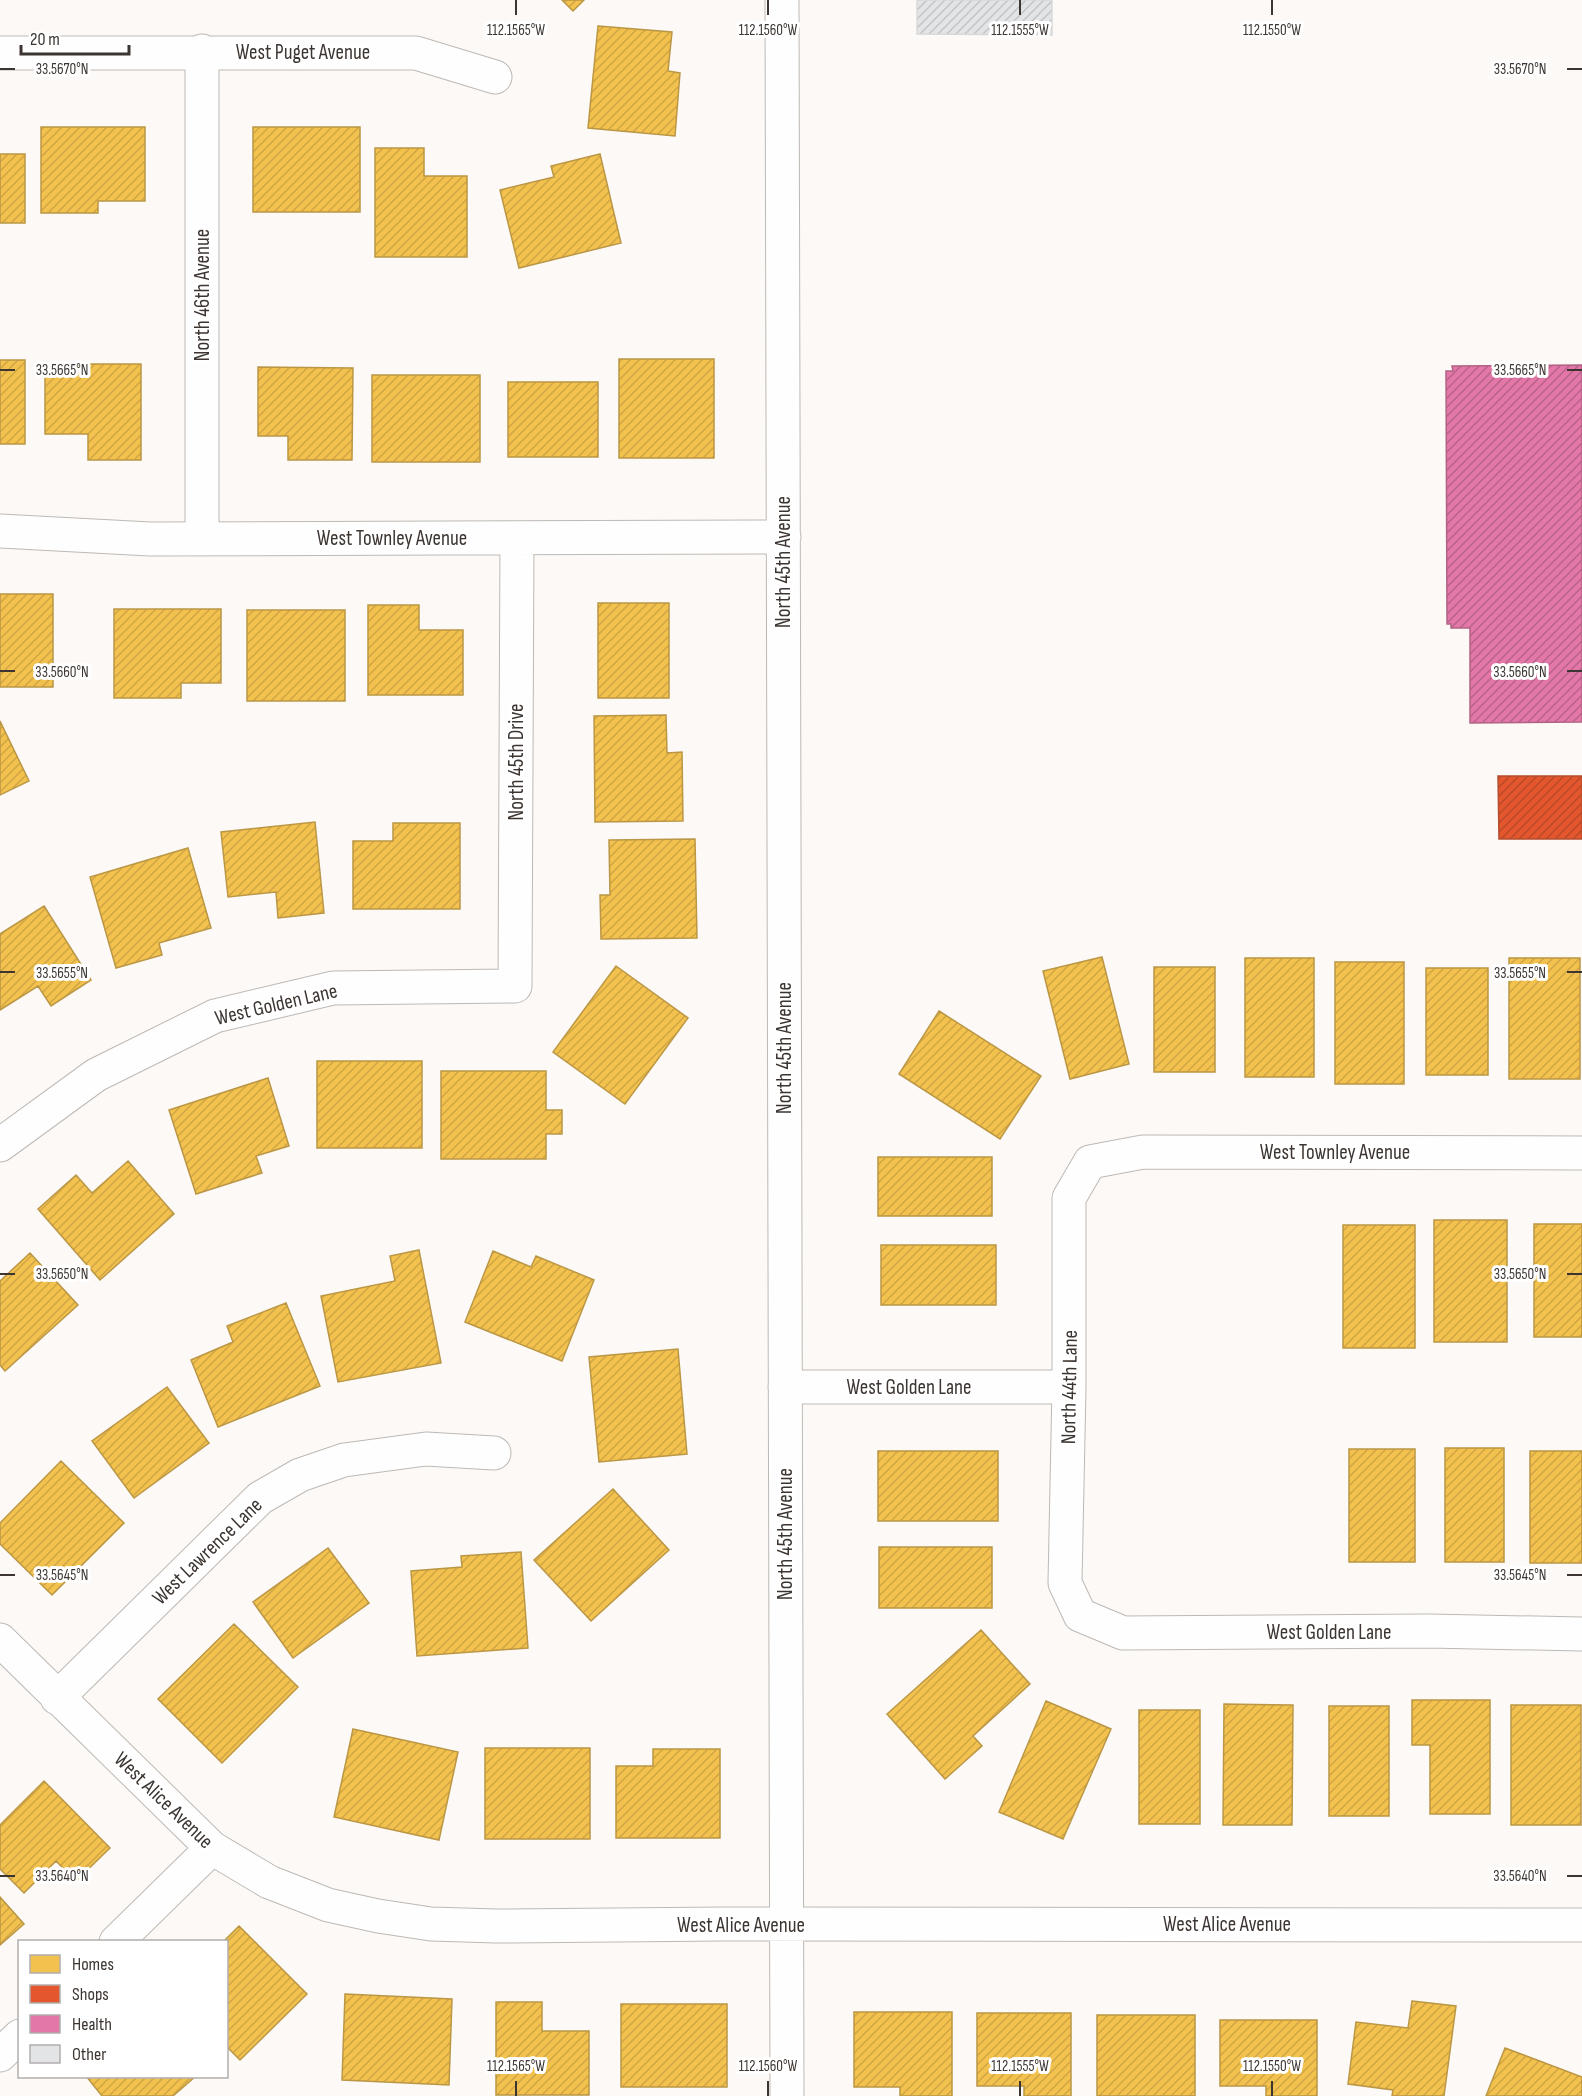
<svg xmlns="http://www.w3.org/2000/svg" width="1582" height="2096" viewBox="0 0 1582 2096" font-family="'Sofia Sans Condensed',sans-serif">
  <style>
    .homes { fill: url(#homes-hatch); stroke: #bb9745; stroke-width: 1.5 }
    .shops { fill: url(#shops-hatch); stroke: #b24d2f; stroke-width: 1.5 }
    .health { fill: url(#health-hatch); stroke: #b16384; stroke-width: 1.5 }
    .building { fill: url(#building-hatch); stroke: #d7d9da; stroke-width: 1.5 }
    .lines { fill: none; stroke-linecap: round; stroke-linejoin: round }
    .minor-casing { stroke: #bdb9b5; stroke-width: 35 }
    .minor { stroke: #fffefe; stroke-width: 33 }
    .ticks { fill: none; stroke: #3c3531; stroke-width: 2 }
    .labels { text-anchor: middle; stroke-width: 6; stroke-linejoin: round; paint-order: stroke }
    .street-label { font-size: 21px; fill: #3c3531; stroke: #fff }
    .ticks-label { font-size: 15px; text-anchor: middle; fill: #3c3531; stroke: #fff; stroke-width: 6; stroke-linejoin: round; paint-order: stroke }
  </style>
  <defs>
    <pattern id="homes-hatch" width="6" height="6" patternUnits="userSpaceOnUse" patternTransform="scale(1.5)"><rect width="6" height="6" fill="#f2c14e"/><path d="M-1 1l2-2M0 6l6-6M5 7l2-2" fill="none" stroke="#d0a645"/></pattern>
    <pattern id="shops-hatch" width="6" height="6" patternUnits="userSpaceOnUse" patternTransform="scale(1.5)"><rect width="6" height="6" fill="#e4572e"/><path d="M-1 1l2-2M0 6l6-6M5 7l2-2" fill="none" stroke="#ba4928"/></pattern>
    <pattern id="health-hatch" width="6" height="6" patternUnits="userSpaceOnUse" patternTransform="scale(1.5)"><rect width="6" height="6" fill="#e377a8"/><path d="M-1 1l2-2M0 6l6-6M5 7l2-2" fill="none" stroke="#b96289"/></pattern>
    <pattern id="building-hatch" width="6" height="6" patternUnits="userSpaceOnUse" patternTransform="scale(1.5)"><rect width="6" height="6" fill="#e2e4e5"/><path d="M-1 1l2-2M0 6l6-6M5 7l2-2" fill="none" stroke="#c3c4c5"/></pattern>
  </defs>
  <rect width="100%" height="100%" fill="#fcf9f6"/>
  <path class="homes" d="M 562,0 L 584,0 L 573,11 Z
    M 598,26 L 672,32 L 668,71 L 680,73 L 675,136 L 588,128 Z
    M 41,127 L 145,127 L 145,201 L 98,201 L 98,213 L 41,213 Z
    M 253,127 L 360,127 L 360,212 L 253,212 Z
    M 375,148 L 424,148 L 424,176 L 467,176 L 467,257 L 375,257 Z
    M 0,154 L 25,154 L 25,223 L 0,223 Z
    M 600,154 L 621,243 L 519,268 L 500,190 L 554,177 L 551,166 Z
    M 619,359 L 714,359 L 714,458 L 619,458 Z
    M 0,360 L 25,360 L 25,444 L 0,444 Z
    M 45,364 L 141,364 L 141,460 L 88,460 L 88,434 L 45,434 Z
    M 258,367 L 353,368 L 352,460 L 288,460 L 288,436 L 258,436 Z
    M 372,375 L 480,375 L 480,462 L 372,462 Z
    M 508,382 L 598,382 L 598,457 L 508,457 Z
    M 0,594 L 53,594 L 53,687 L 0,687 Z
    M 598,603 L 669,603 L 669,698 L 598,698 Z
    M 368,605 L 419,605 L 419,630 L 463,630 L 463,695 L 368,695 Z
    M 114,609 L 221,609 L 221,683 L 181,683 L 181,698 L 114,698 Z
    M 247,610 L 345,610 L 345,701 L 247,701 Z
    M 666,715 L 667,753 L 682,752 L 683,821 L 595,822 L 594,716 Z
    M 0,721 L 29,781 L 0,795 Z
    M 315,822 L 324,913 L 278,918 L 276,892 L 228,897 L 221,832 Z
    M 393,823 L 460,823 L 460,909 L 353,909 L 353,841 L 393,841 Z
    M 695,839 L 697,938 L 601,939 L 600,895 L 610,895 L 609,840 Z
    M 188,848 L 211,928 L 159,943 L 162,955 L 116,968 L 90,877 Z
    M 44,906 L 91,980 L 51,1006 L 38,986 L 0,1010 L 0,934 Z
    M 1102,957 L 1129,1064 L 1070,1079 L 1043,971 Z
    M 1245,958 L 1314,958 L 1314,1077 L 1245,1077 Z
    M 1509,958 L 1580,958 L 1580,1079 L 1509,1079 Z
    M 1335,962 L 1404,962 L 1404,1084 L 1335,1084 Z
    M 616,966 L 688,1018 L 625,1104 L 553,1052 Z
    M 1154,967 L 1215,967 L 1215,1072 L 1154,1072 Z
    M 1426,968 L 1488,968 L 1488,1075 L 1426,1075 Z
    M 939,1011 L 1041,1076 L 1000,1139 L 899,1074 Z
    M 317,1061 L 422,1061 L 422,1148 L 317,1148 Z
    M 441,1071 L 546,1071 L 546,1110 L 562,1110 L 562,1134 L 546,1134 L 546,1159 L 441,1159 Z
    M 268,1078 L 289,1146 L 256,1156 L 262,1173 L 196,1194 L 169,1110 Z
    M 878,1157 L 992,1157 L 992,1216 L 878,1216 Z
    M 128,1161 L 174,1214 L 100,1280 L 38,1209 L 76,1175 L 92,1193 Z
    M 1434,1220 L 1507,1220 L 1507,1342 L 1434,1342 Z
    M 1534,1224 L 1582,1224 L 1582,1337 L 1534,1337 Z
    M 1343,1225 L 1415,1225 L 1415,1348 L 1343,1348 Z
    M 881,1245 L 996,1245 L 996,1305 L 881,1305 Z
    M 419,1250 L 441,1363 L 338,1382 L 321,1296 L 395,1281 L 390,1256 Z
    M 493,1251 L 531,1267 L 536,1256 L 594,1280 L 562,1361 L 465,1322 Z
    M 30,1253 L 78,1305 L 5,1371 L 0,1365 L 0,1281 Z
    M 286,1303 L 320,1386 L 218,1427 L 191,1360 L 233,1342 L 227,1326 Z
    M 678,1349 L 687,1454 L 599,1462 L 589,1357 Z
    M 167,1387 L 209,1443 L 134,1498 L 92,1441 Z
    M 1445,1448 L 1504,1448 L 1504,1562 L 1445,1562 Z
    M 1349,1449 L 1415,1449 L 1415,1562 L 1349,1562 Z
    M 878,1451 L 998,1451 L 998,1521 L 878,1521 Z
    M 1530,1451 L 1582,1451 L 1582,1563 L 1530,1563 Z
    M 61,1461 L 124,1523 L 52,1595 L 0,1544 L 0,1523 Z
    M 613,1489 L 669,1550 L 591,1621 L 534,1560 Z
    M 879,1547 L 992,1547 L 992,1608 L 879,1608 Z
    M 328,1548 L 369,1603 L 293,1658 L 253,1602 Z
    M 521,1552 L 528,1648 L 417,1656 L 411,1571 L 462,1567 L 461,1556 Z
    M 234,1624 L 298,1687 L 222,1763 L 158,1699 Z
    M 981,1630 L 1030,1684 L 973,1736 L 982,1746 L 945,1779 L 887,1714 Z
    M 1412,1700 L 1490,1700 L 1490,1814 L 1430,1814 L 1430,1745 L 1412,1745 Z
    M 1046,1701 L 1111,1729 L 1063,1839 L 999,1812 Z
    M 1224,1704 L 1293,1705 L 1292,1825 L 1223,1825 Z
    M 1511,1705 L 1581,1705 L 1581,1825 L 1511,1825 Z
    M 1329,1706 L 1389,1706 L 1389,1816 L 1329,1816 Z
    M 1139,1710 L 1200,1710 L 1200,1824 L 1139,1824 Z
    M 353,1729 L 458,1752 L 439,1840 L 334,1817 Z
    M 485,1748 L 590,1748 L 590,1839 L 485,1839 Z
    M 653,1749 L 720,1749 L 720,1838 L 616,1838 L 616,1766 L 653,1766 Z
    M 44,1781 L 110,1848 L 76,1881 L 56,1861 L 24,1893 L 0,1869 L 0,1825 Z
    M 0,1897 L 24,1924 L 0,1945 Z
    M 239,1926 L 307,1994 L 240,2060 L 226,2046 L 226,1942 L 223,1942 Z
    M 345,1994 L 452,1999 L 449,2085 L 342,2080 Z
    M 1412,2001 L 1456,2006 L 1444,2096 L 1392,2096 L 1393,2090 L 1348,2084 L 1356,2022 L 1408,2028 Z
    M 496,2002 L 542,2002 L 542,2031 L 589,2031 L 589,2095 L 496,2095 Z
    M 621,2004 L 727,2004 L 727,2087 L 621,2087 Z
    M 854,2012 L 952,2012 L 952,2096 L 900,2096 L 900,2087 L 854,2087 Z
    M 977,2013 L 1071,2013 L 1071,2096 L 1024,2096 L 1024,2086 L 977,2086 Z
    M 1097,2015 L 1195,2015 L 1195,2096 L 1097,2096 Z
    M 1220,2020 L 1317,2020 L 1317,2096 L 1266,2096 L 1266,2086 L 1220,2086 Z
    M 1505,2048 L 1582,2077 L 1582,2096 L 1486,2096 Z
    M 86,2076 L 196,2076 L 173,2096 L 102,2096 Z"/>
  <path class="shops" d="M 1498,776 L 1582,776 L 1582,839 L 1499,839 Z"/>
  <path class="health" d="M 1582,365 L 1582,722 L 1470,723 L 1470,628 L 1451,628 L 1451,624 L 1447,624 L 1446,371 L 1453,371 L 1452,366 Z"/>
  <path class="building" d="M 917,0 L 1052,0 L 1052,35 L 917,34 Z"/>
  <g class="lines">
    <defs>
      <path id="minor" d="M 782,0 L 787,2096
        M 202,51 L 202,539
        M 0,53 L 416,53 L 495,77
        M 0,531 L 150,539 L 784,537
        M 0,1145 L 96,1075 L 215,1016 L 333,988 L 515,986 L 517,538
        M 1582,1153 L 1143,1152 L 1090,1162 L 1069,1198 L 1069,1387 L 1065,1583 L 1080,1615 L 1123,1633 L 1428,1631 L 1582,1634
        M 785,1387 L 1069,1387
        M 0,1640 L 212,1848 L 269,1882 L 328,1905 L 378,1916 L 431,1924 L 496,1926 L 723,1924 L 1582,1925
        M 57,1698 L 260,1498 L 300,1475 L 344,1460 L 426,1449 L 494,1453
        M 116,1942 L 212,1848
        M 0,2055 L 20,2036"/>
    </defs>
    <use href="#minor" class="minor-casing"/>
    <use href="#minor" class="minor"/>
  </g>
  <path class="ticks" d="M 516,0 L 516,15M 768,0 L 768,15M 1020,0 L 1020,15M 1272,0 L 1272,15M 0,69 L 15,69M 1567,69 L 1582,69M 0,370 L 15,370M 1567,370 L 1582,370M 0,671 L 15,671M 1567,671 L 1582,671M 0,972 L 15,972M 1567,972 L 1582,972M 0,1274 L 15,1274M 1567,1274 L 1582,1274M 0,1575 L 15,1575M 1567,1575 L 1582,1575M 0,1876 L 15,1876M 1567,1876 L 1582,1876M 516,2081 L 516,2096M 768,2081 L 768,2096M 1020,2081 L 1020,2096M 1272,2081 L 1272,2096"/>
  <g class="labels">
    <g class="street-label">
      <text x="303" y="59">West Puget Avenue</text>
      <text transform="translate(202 295) rotate(-90)" y="7">North 46th Avenue</text>
      <text x="392" y="545">West Townley Avenue</text>
      <text transform="translate(783 562) rotate(-90)" y="7">North 45th Avenue</text>
      <text transform="translate(516 762) rotate(-90)" y="7">North 45th Drive</text>
      <text transform="translate(276 1004) rotate(-13)" y="7">West Golden Lane</text>
      <text transform="translate(784 1048) rotate(-90)" y="7">North 45th Avenue</text>
      <text x="1335" y="1159">West Townley Avenue</text>
      <text x="909" y="1394">West Golden Lane</text>
      <text transform="translate(1069 1387) rotate(-89)" y="7">North 44th Lane</text>
      <text transform="translate(785 1534) rotate(-90)" y="7">North 45th Avenue</text>
      <text transform="translate(207 1551) rotate(-44)" y="7">West Lawrence Lane</text>
      <text x="1329" y="1639">West Golden Lane</text>
      <text transform="translate(164 1800) rotate(44)" y="7">West Alice Avenue</text>
      <text x="1227" y="1931">West Alice Avenue</text>
      <text x="741" y="1932">West Alice Avenue</text>
    </g>
  </g>
  <g class="ticks-label">
    <text x="516" y="35">112.1565°W</text>
    <text x="768" y="35">112.1560°W</text>
    <text x="1020" y="35">112.1555°W</text>
    <text x="1272" y="35">112.1550°W</text>
    <text x="62" y="74">33.5670°N</text>
    <text x="1520" y="74">33.5670°N</text>
    <text x="62" y="375">33.5665°N</text>
    <text x="1520" y="375">33.5665°N</text>
    <text x="62" y="677">33.5660°N</text>
    <text x="1520" y="677">33.5660°N</text>
    <text x="62" y="978">33.5655°N</text>
    <text x="1520" y="978">33.5655°N</text>
    <text x="62" y="1279">33.5650°N</text>
    <text x="1520" y="1279">33.5650°N</text>
    <text x="62" y="1580">33.5645°N</text>
    <text x="1520" y="1580">33.5645°N</text>
    <text x="62" y="1881">33.5640°N</text>
    <text x="1520" y="1881">33.5640°N</text>
    <text x="516" y="2071">112.1565°W</text>
    <text x="768" y="2071">112.1560°W</text>
    <text x="1020" y="2071">112.1555°W</text>
    <text x="1272" y="2071">112.1550°W</text>
  </g>
  <rect x="18" y="1940" width="210" height="138" fill="#ffffff" stroke="#b1aead" stroke-width="1.5"/>
  <rect x="30" y="1955" width="30" height="18" fill="#f2c14e" stroke="#b1aead" stroke-width="1.5"/>
  <text x="72" y="1970" font-size="18" fill="#3c3531">Homes</text>
  <rect x="30" y="1985" width="30" height="18" fill="#e4572e" stroke="#b1aead" stroke-width="1.5"/>
  <text x="72" y="2000" font-size="18" fill="#3c3531">Shops</text>
  <rect x="30" y="2015" width="30" height="18" fill="#e377a8" stroke="#b1aead" stroke-width="1.5"/>
  <text x="72" y="2030" font-size="18" fill="#3c3531">Health</text>
  <rect x="30" y="2045" width="30" height="18" fill="#e2e4e5" stroke="#b1aead" stroke-width="1.5"/>
  <text x="72" y="2060" font-size="18" fill="#3c3531">Other</text>
  <path d="M21 45v9h108v-9" fill="none" stroke="#3c3531" stroke-width="3"/>
  <text x="30" y="45" font-size="18" fill="#3c3531" stroke="#ffffff" stroke-width="4.5" paint-order="stroke">20 m</text>
</svg>
